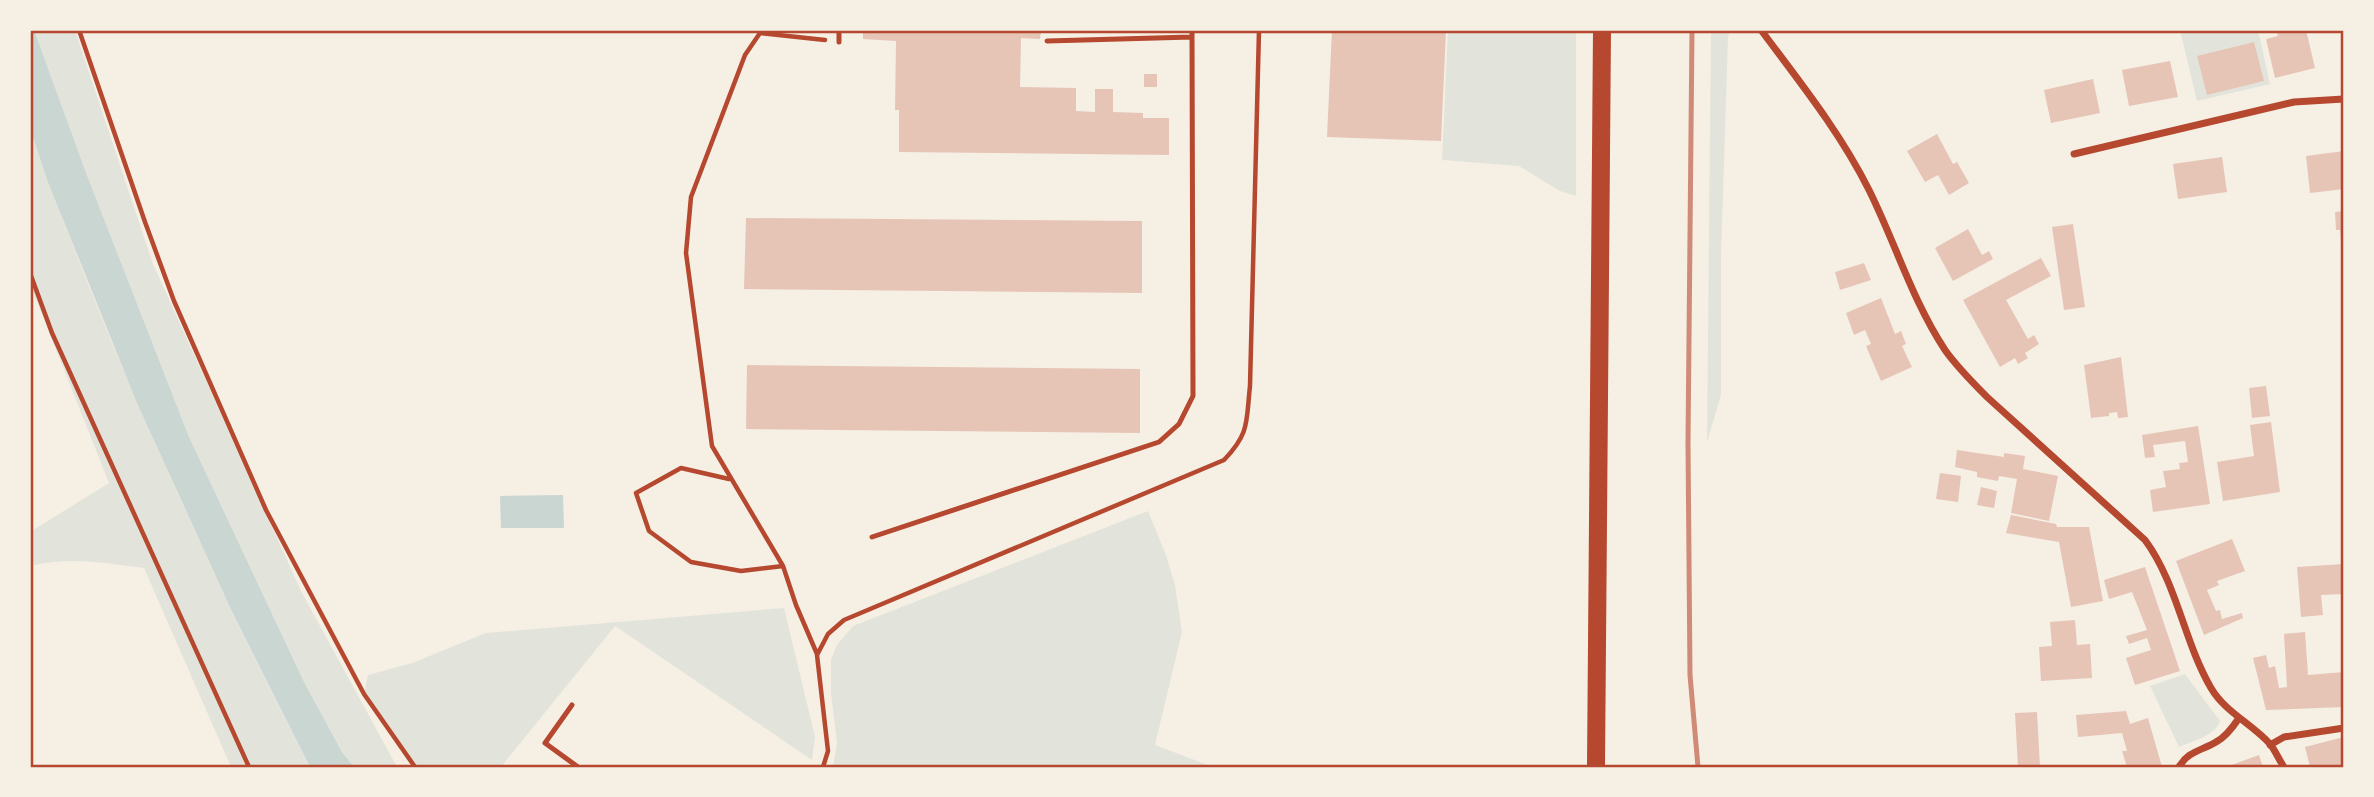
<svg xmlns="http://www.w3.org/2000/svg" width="2374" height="797" viewBox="0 0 2374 797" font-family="'Archivo Narrow',sans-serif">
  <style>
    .green { fill: #e2e4dc }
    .water { fill: #c9d6d2 }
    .building { fill: #e6c5b7 }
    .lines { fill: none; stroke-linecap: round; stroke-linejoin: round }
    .path { stroke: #b5482f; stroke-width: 4.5 }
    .service { stroke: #b5482f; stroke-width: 5 }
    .minor { stroke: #b5482f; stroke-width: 7 }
    .primary { stroke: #b5482f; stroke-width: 18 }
    .rail { stroke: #cf8b77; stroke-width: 5 }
    .neatline { fill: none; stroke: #b5482f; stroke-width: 2.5 }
  </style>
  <rect width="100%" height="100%" fill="#f6efe4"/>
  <path class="green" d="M 34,30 L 75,30 L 153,264 L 302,593 L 397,767 L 354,767 L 342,752 L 304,682 L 189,437 L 88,178 Z
    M 1448,30 L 1576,30 L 1576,196 L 1560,191 L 1519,166 L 1442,160 Z
    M 1711,30 L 1730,30 L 1728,38 L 1721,254 L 1721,395 L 1707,442 Z
    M 2180,30 L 2258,30 L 2270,84 L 2197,101 Z
    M 30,128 C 106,348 206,560 310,767 L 231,767 L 144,568 C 105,563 69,556 30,566 L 30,532 L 109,483 L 30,284 Z
    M 1148,511 L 1166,555 L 1175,585 L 1182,632 L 1155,745 L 1213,767 L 833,767 L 837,743 L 831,693 L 831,659 L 837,645 L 853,626 Z
    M 784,608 L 815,737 L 812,760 L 615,626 L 501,767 L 415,767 L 364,694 L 368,675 L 412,663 L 486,633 Z
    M 2185,674 L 2220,721 C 2215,736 2193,741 2179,747 L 2150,686 Z"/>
  <path class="water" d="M 30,30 L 34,30 L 88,178 L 189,437 L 304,682 L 342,752 L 354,767 L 310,767 L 230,607 L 137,403 L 48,182 L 30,128 Z
    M 563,495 L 564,528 L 501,528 L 500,496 Z"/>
  <path class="building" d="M 863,30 L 1041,30 L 1040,39 L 1021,38 L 1020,87 L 1076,88 L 1076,111 L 1095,112 L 1095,89 L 1113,89 L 1113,112 L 1143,113 L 1143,118 L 1169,118 L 1169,155 L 899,152 L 899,110 L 895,110 L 896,41 L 863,39 Z
    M 1332,30 L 1446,30 L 1441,141 L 1327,137 Z
    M 2276,30 L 2306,30 L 2315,68 L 2275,78 L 2266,39 L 2278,36 Z
    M 2254,42 L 2264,81 L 2207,95 L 2197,56 Z
    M 2170,61 L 2178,97 L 2129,106 L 2122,70 Z
    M 1144,74 L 1157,74 L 1157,87 L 1144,87 Z
    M 2093,79 L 2100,113 L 2051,123 L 2044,90 Z
    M 1937,134 L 1953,164 L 1957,162 L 1969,183 L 1949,195 L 1938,175 L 1925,182 L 1907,151 Z
    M 2344,151 L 2344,189 L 2310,193 L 2306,156 Z
    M 2222,157 L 2227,192 L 2178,199 L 2173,164 Z
    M 2344,211 L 2344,242 L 2341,242 L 2340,230 L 2336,230 L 2335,212 Z
    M 746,218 L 1142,221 L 1142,293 L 744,289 Z
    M 2073,224 L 2085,307 L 2064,310 L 2052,227 Z
    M 1968,229 L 1982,255 L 1989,251 L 1993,259 L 1953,281 L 1935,248 Z
    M 2041,258 L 2051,276 L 2006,300 L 2028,339 L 2034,335 L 2039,344 L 2025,353 L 2028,358 L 2018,364 L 2015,358 L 2000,367 L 1963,300 Z
    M 1864,263 L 1871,280 L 1840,290 L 1835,272 Z
    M 1881,298 L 1895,334 L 1901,331 L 1906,344 L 1902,346 L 1912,367 L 1881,381 L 1866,346 L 1871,344 L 1865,330 L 1854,335 L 1846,313 Z
    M 2121,357 L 2128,417 L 2118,418 L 2117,412 L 2109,413 L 2109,416 L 2091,418 L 2084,365 Z
    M 747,365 L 1140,369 L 1140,433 L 746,429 Z
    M 2266,386 L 2270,416 L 2252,418 L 2249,388 Z
    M 2271,422 L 2280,492 L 2223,501 L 2217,462 L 2254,456 L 2250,425 Z
    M 2198,426 L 2210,504 L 2153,512 L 2150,490 L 2166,487 L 2163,471 L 2180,469 L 2179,463 L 2188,462 L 2185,441 L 2153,445 L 2155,457 L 2145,458 L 2142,435 Z
    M 1957,450 L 2004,457 L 2004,453 L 2025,456 L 2023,469 L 2058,476 L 2049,521 L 2011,513 L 2017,479 L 1999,476 L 1998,481 L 1977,477 L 1977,472 L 1955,467 Z
    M 1940,473 L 1961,476 L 1958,502 L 1936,499 Z
    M 1981,487 L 1997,491 L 1994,508 L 1977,505 Z
    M 2011,515 L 2056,524 L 2057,527 L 2089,527 L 2103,601 L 2071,607 L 2059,542 L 2006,533 Z
    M 2232,539 L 2245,571 L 2217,581 L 2219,585 L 2207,590 L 2216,611 L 2220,610 L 2222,619 L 2242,613 L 2243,618 L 2204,635 L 2176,561 Z
    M 2344,564 L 2344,594 L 2321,595 L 2323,615 L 2301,617 L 2297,567 Z
    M 2145,567 L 2180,671 L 2135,685 L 2126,658 L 2151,650 L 2147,638 L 2129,644 L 2126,636 L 2147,630 L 2132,592 L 2109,599 L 2104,580 Z
    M 2075,620 L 2077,645 L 2090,644 L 2092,678 L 2041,681 L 2039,647 L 2052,646 L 2050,622 Z
    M 2305,632 L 2308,675 L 2344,672 L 2344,707 L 2266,710 L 2253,658 L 2266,655 L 2269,668 L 2275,666 L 2279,688 L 2287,687 L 2284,634 Z
    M 2126,711 L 2130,724 L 2148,718 L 2162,767 L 2127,767 L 2122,751 L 2127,751 L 2122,733 L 2078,737 L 2076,715 Z
    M 2037,712 L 2040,767 L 2018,767 L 2015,713 Z
    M 2344,737 L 2344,767 L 2310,767 L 2305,747 Z
    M 2259,755 L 2263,767 L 2226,767 Z"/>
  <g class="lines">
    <path class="path" d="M 79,30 L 145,222 L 174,301 L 266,510 L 364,694 L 415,767
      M 30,273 L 52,333 L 249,767
      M 729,479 L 681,468 L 636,493 L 649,531 L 691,562 L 741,571 L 783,566
      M 817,654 L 796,605 L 783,566 L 712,446 L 686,253 L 691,197 L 745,55 L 760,33 L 825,40
      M 823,767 L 828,751 L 817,655 L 828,634 L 844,620 L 1224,460 C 1250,433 1246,422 1250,386 L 1259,30"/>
    <path class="service" d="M 1047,41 L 1192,37
      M 839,42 L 839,30
      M 872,537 L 1159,442 L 1179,424 L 1193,396 L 1192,30
      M 572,705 L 545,743 L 578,767"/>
    <path class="minor" d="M 1761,30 C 1799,81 1840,132 1869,190 C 1895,242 1912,300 1945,350 C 1957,367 1972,382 1987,397 L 2145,540 C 2177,583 2184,642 2211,688 C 2225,712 2252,724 2270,744 C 2275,750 2279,760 2284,767
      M 2074,154 L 2294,102 L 2344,99
      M 2270,745 L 2284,737 L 2344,728
      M 2179,767 C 2188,751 2201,751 2216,742 C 2226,737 2233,727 2239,718"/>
    <path class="primary" d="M 1596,767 L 1602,30"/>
    <path class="rail" d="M 1692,30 L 1688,442 L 1690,675 L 1698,767"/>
  </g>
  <rect width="2374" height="797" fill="none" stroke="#f6efe4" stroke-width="63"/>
  <rect x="32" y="32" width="2310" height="734" class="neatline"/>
</svg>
